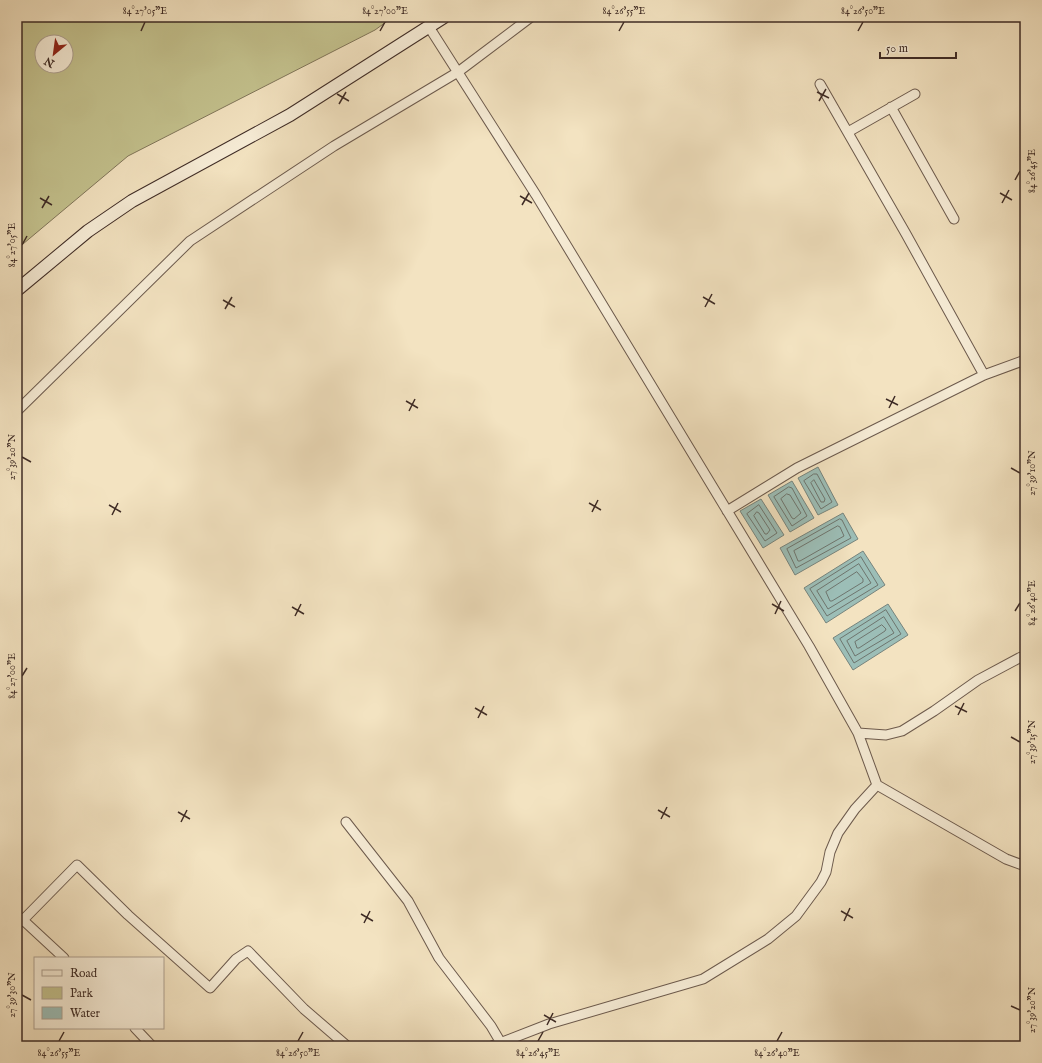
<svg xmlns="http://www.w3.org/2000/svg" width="1042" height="1063" viewBox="0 0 1042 1063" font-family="'IM FELL English',serif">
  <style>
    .green { fill: #c3c18d; stroke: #81765a; fill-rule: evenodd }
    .water { fill: #9cbeb7; stroke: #77847d }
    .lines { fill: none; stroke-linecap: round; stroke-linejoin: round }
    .shore { stroke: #6e756e; stroke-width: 1 }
    .street-casing { stroke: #6c5a4d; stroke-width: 11 }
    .secondary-casing { stroke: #3f2c26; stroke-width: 14 }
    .street { stroke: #f7edd7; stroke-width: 9 }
    .secondary { stroke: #f7edd7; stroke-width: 12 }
    .ticks { fill: none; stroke: #3f2c26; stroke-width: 1.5 }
    .neatline { fill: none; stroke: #3f2c26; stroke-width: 1.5 }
    .ticks-label { font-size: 10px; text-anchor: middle; fill: #3f2c26 }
  </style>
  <rect width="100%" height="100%" fill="#f3e3c1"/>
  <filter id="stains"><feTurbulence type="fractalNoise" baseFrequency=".005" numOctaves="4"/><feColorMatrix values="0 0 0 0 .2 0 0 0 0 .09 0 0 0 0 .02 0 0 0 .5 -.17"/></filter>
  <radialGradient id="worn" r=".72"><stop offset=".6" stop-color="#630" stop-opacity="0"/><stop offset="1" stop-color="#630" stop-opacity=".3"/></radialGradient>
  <path class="green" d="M 17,17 L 393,17 L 375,30 L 128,156 L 17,249 ZM 42,42 L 66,42 L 66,66 L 42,66 Z"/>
  <path class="water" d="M 818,467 L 838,505 L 818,515 L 798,478 Z
    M 792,481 L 814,518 L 790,532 L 768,495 Z
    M 761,499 L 784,535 L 763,548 L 740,511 Z
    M 843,513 L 858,539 L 795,575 L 780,548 Z
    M 863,551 L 885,585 L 826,623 L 804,588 Z
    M 888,604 L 908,635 L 853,670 L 833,638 Z"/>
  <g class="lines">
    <path class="shore" d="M 814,474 L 817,474 L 832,502 L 821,509 L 804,481 Z
      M 814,480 L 825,499 L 824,502 L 821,502 L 811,483 Z
      M 789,487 L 792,488 L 807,516 L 792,526 L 774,497 Z
      M 787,494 L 790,495 L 801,513 L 794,519 L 792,518 L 781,499 Z
      M 759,505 L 777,533 L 765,541 L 747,514 Z
      M 757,512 L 759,513 L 770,530 L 767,534 L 765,534 L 754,516 Z
      M 840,519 L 842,520 L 851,538 L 796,568 L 787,549 Z
      M 838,526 L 840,527 L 844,536 L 800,561 L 798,561 L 794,551 Z
      M 861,557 L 878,585 L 827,616 L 810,589 Z
      M 859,564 L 871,583 L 828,609 L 817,591 Z
      M 857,572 L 863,579 L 863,582 L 832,601 L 830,601 L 826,592 Z
      M 886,610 L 901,634 L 854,663 L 840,639 Z
      M 884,617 L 894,633 L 855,656 L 847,641 Z
      M 882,625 L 886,629 L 885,631 L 859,648 L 857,648 L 855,642 Z"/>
    <defs>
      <path id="street" d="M 429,27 L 536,195 L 809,646 L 858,733 L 877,785 L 1006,859 L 1025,866
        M 820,84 L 906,234 L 984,375
        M 891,107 L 954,219
        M 848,132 L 915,94
        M 17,411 L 190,241 L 334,146 L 458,72 L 531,17
        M 727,511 L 797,468 L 984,375 L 1025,360
        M 858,733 L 886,735 L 902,731 L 934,711 L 978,680 L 1021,657 L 1025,657
        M 346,822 L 408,901 L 439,958 L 491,1026 L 501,1043
        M 17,916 L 23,920 L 77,865 L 128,915 L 210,988 L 236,959 L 248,951 L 304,1009 L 347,1046
        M 17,924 L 23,920 L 64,958
        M 135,1028 L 152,1046
        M 492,1046 L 549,1024 L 703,979 L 768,939 L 796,916 L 821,882 L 826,872 L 830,852 L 838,833 L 855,809 L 877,785"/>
      <path id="secondary" d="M 17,290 L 88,231 L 132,201 L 290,115 L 444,17"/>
    </defs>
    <use href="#street" class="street-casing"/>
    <use href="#secondary" class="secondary-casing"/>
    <use href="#street" class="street"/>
    <use href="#secondary" class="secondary"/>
  </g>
  <path class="ticks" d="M 141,31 L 145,22M 380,31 L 385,22M 619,31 L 624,22M 858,31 L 863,22M 817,92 L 829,98M 337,94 L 349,101M 819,101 L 826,89M 339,104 L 346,92M 1015,180 L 1020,171M 1000,193 L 1012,200M 520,196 L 532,203M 40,198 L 52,205M 1002,203 L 1009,190M 522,205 L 529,193M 42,208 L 49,196M 22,245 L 27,236M 703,297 L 715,304M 223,300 L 235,307M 705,307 L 712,294M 225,309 L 232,297M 886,399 L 898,405M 406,401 L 418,408M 889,408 L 895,396M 409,411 L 415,399M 22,457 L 31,462M 1011,468 L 1020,473M 589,503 L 601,510M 109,505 L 121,512M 592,512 L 598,500M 112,515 L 118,503M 772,604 L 784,611M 292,607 L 304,614M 1015,611 L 1020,603M 775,614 L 781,601M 295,616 L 301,604M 22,676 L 27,668M 955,706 L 967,712M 475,708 L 487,715M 958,715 L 964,703M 478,718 L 484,706M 1011,737 L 1020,742M 658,810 L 670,817M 178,812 L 190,819M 661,819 L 667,807M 181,822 L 187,810M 841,911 L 853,918M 361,914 L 373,921M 844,921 L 850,908M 364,923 L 370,911M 22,995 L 31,1000M 1011,1006 L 1020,1010M 544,1015 L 556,1022M 547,1025 L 553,1013M 59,1041 L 64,1032M 298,1041 L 303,1032M 538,1041 L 543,1032M 777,1041 L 782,1032"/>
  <rect width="1042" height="1063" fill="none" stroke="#f3e3c1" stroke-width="44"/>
  <rect x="34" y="957" width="130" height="72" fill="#f7edd7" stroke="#ada090"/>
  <rect x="42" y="970" width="20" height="6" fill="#f7edd7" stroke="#ada090"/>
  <text x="70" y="977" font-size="12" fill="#3f2c26">Road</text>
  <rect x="42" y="987" width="20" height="12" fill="#c3c18d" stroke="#ada090"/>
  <text x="70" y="997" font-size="12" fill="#3f2c26">Park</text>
  <rect x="42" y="1007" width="20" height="12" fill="#9cbeb7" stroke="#ada090"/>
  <text x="70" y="1017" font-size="12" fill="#3f2c26">Water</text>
  <g transform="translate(54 54) rotate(209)"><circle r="19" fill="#f7edd7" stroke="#ada090"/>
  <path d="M0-3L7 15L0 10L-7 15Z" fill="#8f2418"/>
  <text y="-6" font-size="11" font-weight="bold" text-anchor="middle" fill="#3f2c26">N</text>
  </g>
  <path d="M880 52v6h76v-6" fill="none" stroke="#3f2c26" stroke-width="2"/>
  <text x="886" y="52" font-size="12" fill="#3f2c26" stroke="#f7edd7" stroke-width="3" paint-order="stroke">50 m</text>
  <rect x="22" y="22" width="998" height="1019" class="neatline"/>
  <g class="ticks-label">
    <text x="145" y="14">84°27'05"E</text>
    <text x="385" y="14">84°27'00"E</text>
    <text x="624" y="14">84°26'55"E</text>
    <text x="863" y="14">84°26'50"E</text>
    <text transform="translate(1031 171) rotate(-90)" y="4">84°26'45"E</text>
    <text transform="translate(11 245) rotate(-90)" y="4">84°27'05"E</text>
    <text transform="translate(11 457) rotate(-90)" y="4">27°39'20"N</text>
    <text transform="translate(1031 473) rotate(-90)" y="4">27°39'10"N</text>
    <text transform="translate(1031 603) rotate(-90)" y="4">84°26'40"E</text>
    <text transform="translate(11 676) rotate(-90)" y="4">84°27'00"E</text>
    <text transform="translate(1031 742) rotate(-90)" y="4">27°39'15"N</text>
    <text transform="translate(11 995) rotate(-90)" y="4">27°39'30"N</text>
    <text transform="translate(1031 1010) rotate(-90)" y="4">27°39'20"N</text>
    <text x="59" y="1056">84°26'55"E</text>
    <text x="298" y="1056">84°26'50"E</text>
    <text x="538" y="1056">84°26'45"E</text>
    <text x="777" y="1056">84°26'40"E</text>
  </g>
  <rect width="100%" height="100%" filter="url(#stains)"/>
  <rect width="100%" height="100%" fill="url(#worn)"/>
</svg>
